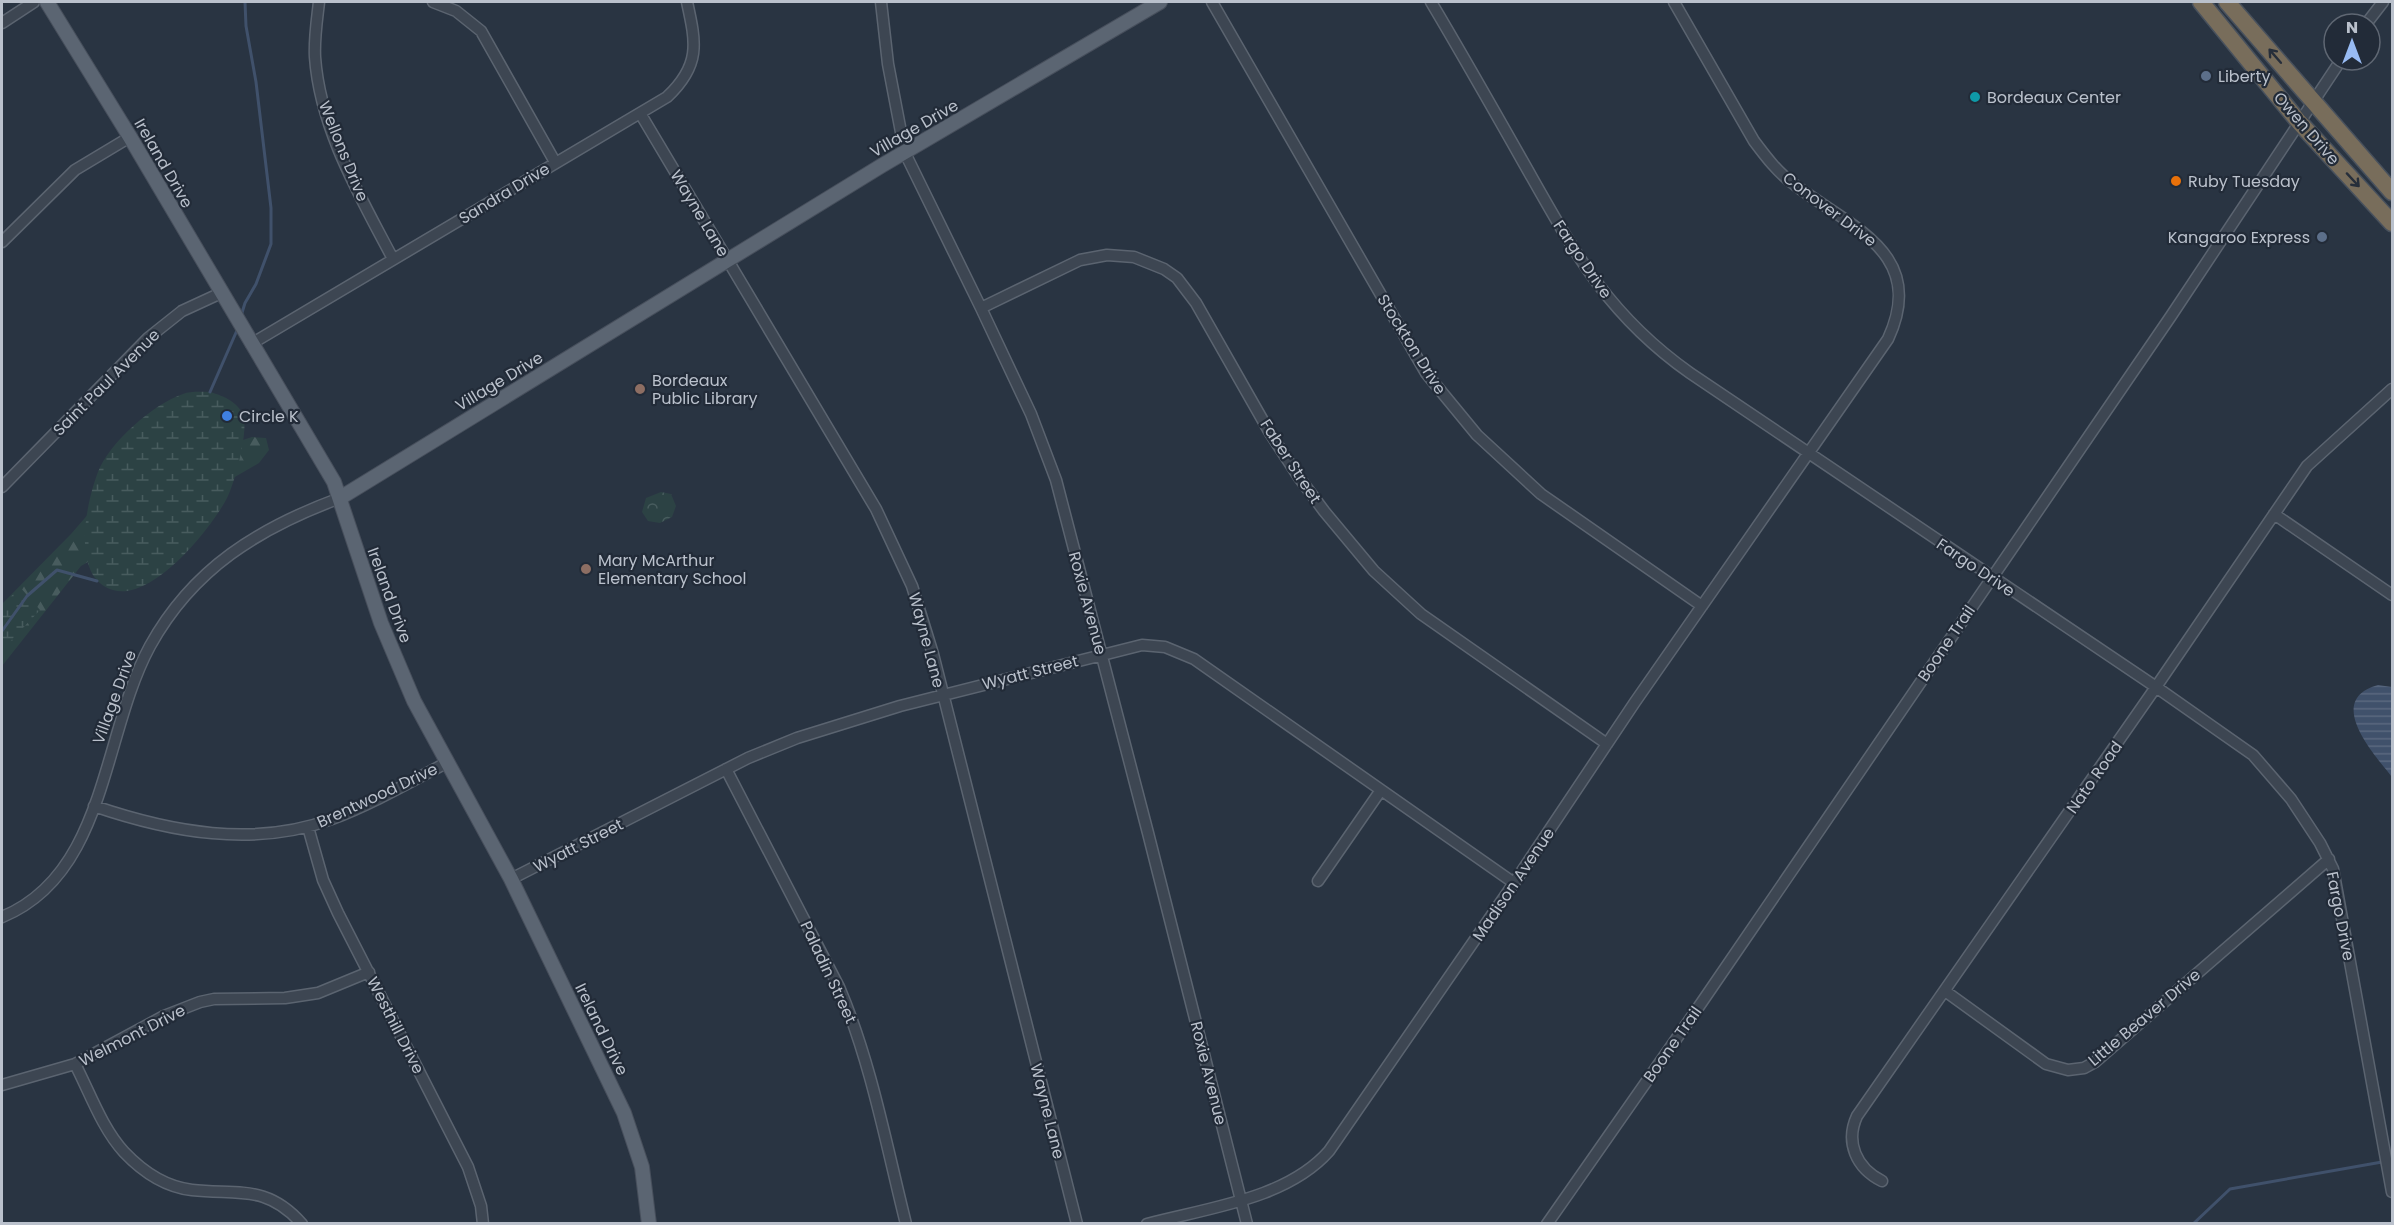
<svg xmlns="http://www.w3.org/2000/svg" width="2394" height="1225" viewBox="0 0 2394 1225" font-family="Poppins,sans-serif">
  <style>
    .forest { fill: url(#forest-firs) }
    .wetland { fill: url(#wetland-marsh) }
    .park { fill: url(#park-crowns) }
    .water { fill: url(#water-rules) }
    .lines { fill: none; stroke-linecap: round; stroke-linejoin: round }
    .stream { stroke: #40516b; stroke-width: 3 }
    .minor-casing { stroke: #5b6470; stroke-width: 13 }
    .major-casing { stroke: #474f5c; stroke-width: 16 }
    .highway-casing { stroke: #48515d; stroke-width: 19 }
    .minor { stroke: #3d4652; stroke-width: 10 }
    .major { stroke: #5b6572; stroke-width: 14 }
    .highway { stroke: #786d5b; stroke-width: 16 }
    .oneway { stroke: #262e3a }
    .service-dot { fill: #5c6f8a; stroke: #222b38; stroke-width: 2 }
    .culture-dot { fill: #0f9aa8; stroke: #222b38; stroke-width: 2 }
    .food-dot { fill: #e8710a; stroke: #222b38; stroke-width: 2 }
    .education-dot { fill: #8d6e63; stroke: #222b38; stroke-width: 2 }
    .shop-dot { fill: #3f7fe0; stroke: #222b38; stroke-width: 2 }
    .labels { text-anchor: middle; stroke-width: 4.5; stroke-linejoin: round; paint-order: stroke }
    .poi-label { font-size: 16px; fill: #bac1cc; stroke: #222b38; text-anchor: start }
    .street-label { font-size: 16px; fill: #bac1cc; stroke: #222b38 }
  </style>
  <defs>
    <pattern id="forest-firs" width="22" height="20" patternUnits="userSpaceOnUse" patternTransform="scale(1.5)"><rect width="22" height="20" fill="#2c4244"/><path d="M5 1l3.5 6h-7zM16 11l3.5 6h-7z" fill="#485c5e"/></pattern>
    <pattern id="wetland-marsh" width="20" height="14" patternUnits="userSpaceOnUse" patternTransform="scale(1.5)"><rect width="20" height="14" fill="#2c4244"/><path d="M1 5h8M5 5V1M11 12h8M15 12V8" fill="none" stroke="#485c5e"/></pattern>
    <pattern id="park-crowns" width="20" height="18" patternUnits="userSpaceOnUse" patternTransform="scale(1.5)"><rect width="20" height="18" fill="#2c4244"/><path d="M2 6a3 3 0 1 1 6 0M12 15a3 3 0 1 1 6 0" fill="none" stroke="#485c5e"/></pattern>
    <pattern id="water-rules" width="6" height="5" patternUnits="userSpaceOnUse" patternTransform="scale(1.5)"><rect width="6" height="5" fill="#40516b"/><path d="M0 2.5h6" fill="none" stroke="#5a687f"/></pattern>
  </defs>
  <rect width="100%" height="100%" fill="#293442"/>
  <path class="forest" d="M 252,437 L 266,438 L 269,450 L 259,463 L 81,566 L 2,666 L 2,604 L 71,534 L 116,482 Z"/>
  <path class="wetland" d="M 210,392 C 224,396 241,403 244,419 C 247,436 235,482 227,498 C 211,529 152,602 113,590 C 70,578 86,503 98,472 C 109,443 153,404 183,394 C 191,391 201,392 210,392 Z
    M 20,587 L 40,610 L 2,650 L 2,606 Z"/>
  <path class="park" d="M 661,492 L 671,494 L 676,506 L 672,517 L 660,523 L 648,521 L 642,512 L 646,498 Z"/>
  <path class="water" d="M 2378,685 L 2392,687 L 2392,777 C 2374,754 2324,700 2378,685 Z"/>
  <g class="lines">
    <path class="stream" d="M 241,316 L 245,303 L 256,284 L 271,244 L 271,208 L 256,82 L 246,26 L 245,2
      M 210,392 L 238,328
      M 2,631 L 27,596 L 57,570 L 97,581
      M 2193,1224 L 2230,1189 L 2382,1162"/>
    <defs>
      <path id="minor" d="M 319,2 C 317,20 314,38 315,57 C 320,129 360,196 393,259
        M 433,2 L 456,11 L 481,31 L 555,162
        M 881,2 L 888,64 L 905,153 L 981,308 L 1031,414 L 1056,480 L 1148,833 L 1247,1224
        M 1212,2 L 1426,373 L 1477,435 L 1541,494 L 1702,606
        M 1431,2 C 1462,54 1492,107 1522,160 C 1572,248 1605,313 1690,373 L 2156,687 L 2253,755 L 2291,799 L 2320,843 L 2333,869 L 2392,1192
        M 2,23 L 34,2
        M 2366,24 L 2383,2
        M 640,113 L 876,509 L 912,586 L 933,654 L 1077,1224
        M 2,242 L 75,170 L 130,137
        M 981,308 L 1080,260 L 1107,255 L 1134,257 L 1164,269 L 1177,278 L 1196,303 L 1270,433 L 1298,476 L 1324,511 L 1374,571 L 1421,614 L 1607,744
        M 251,344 L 667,97 C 701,65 696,43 687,2
        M 2,487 L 148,338 L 182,311 L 221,293
        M 2274,514 L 2392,595
        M 726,769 L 839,987 C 871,1062 886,1144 906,1224
        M 94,806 C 170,832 254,848 332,819 C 372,804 410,782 448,762
        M 308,827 L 323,880 L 338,913 L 468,1167 L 481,1206 L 483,1224
        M 511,879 L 748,758 L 797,738 L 900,706 L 1142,645 L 1165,647 L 1194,659 L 1514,883
        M 1318,881 L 1381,790
        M 2,917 C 107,874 102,734 150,646 C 193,568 259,528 340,498
        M 1945,991 L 2046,1064 L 2068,1070 L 2084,1068 L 2095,1062 L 2329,859
        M 75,1064 C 90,1093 102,1128 124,1152 C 142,1171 166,1187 192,1190 C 238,1195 267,1184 302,1224
        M 2,1085 L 75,1064 L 164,1016 L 200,1002 L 214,999 L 285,998 L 318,993 L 369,972
        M 1882,1181 C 1856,1168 1845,1142 1857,1116 L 2156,687 L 2307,466 L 2392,389
        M 1147,1224 C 1207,1208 1287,1199 1329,1151 L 1514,883 L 1635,702 L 1888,339 C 1928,253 1850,227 1795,185 C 1778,173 1766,157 1754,141 L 1674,2
        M 1547,1224 L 1702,1002 L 2171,316 L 2341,60"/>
      <path id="major" d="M 47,2 L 130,137 L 334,482 L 381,623 L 414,701 L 511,879 L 624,1113 L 642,1167 L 649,1224
        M 340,498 L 881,166 L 1160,2"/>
      <path id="highway" d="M 2201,2 L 2299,122 L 2392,223
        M 2227,2 L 2392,192"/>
    </defs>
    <use href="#minor" class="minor-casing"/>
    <use href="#major" class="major-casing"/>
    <use href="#highway" class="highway-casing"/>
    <use href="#minor" class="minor"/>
    <use href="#major" class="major"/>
    <use href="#highway" class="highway"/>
  </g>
  <defs><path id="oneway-shaft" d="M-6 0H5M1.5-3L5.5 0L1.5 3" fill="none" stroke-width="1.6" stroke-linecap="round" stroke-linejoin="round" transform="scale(1.5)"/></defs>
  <g class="oneway">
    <use href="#oneway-shaft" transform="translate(2275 56) rotate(-131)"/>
    <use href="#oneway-shaft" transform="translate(2353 180) rotate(47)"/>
  </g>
  <g class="service-dot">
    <circle cx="2206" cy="76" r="6"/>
    <circle cx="2322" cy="237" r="6"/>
  </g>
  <circle class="culture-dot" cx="1975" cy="97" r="6"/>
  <circle class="food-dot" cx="2176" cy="181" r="6"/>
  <g class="education-dot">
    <circle cx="640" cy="389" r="6"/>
    <circle cx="586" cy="569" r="6"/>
  </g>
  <circle class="shop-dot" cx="227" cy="416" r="6"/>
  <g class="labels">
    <g class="poi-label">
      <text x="2218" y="82">Liberty</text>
      <text x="1987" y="103">Bordeaux Center</text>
      <text x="2188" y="187">Ruby Tuesday</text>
      <text x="2310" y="243" text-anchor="end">Kangaroo Express</text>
      <text x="652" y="386">Bordeaux<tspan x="652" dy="18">Public Library</tspan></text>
      <text x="239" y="422">Circle K</text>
      <text x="598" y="566">Mary McArthur<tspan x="598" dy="18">Elementary School</tspan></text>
    </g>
    <g class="street-label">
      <text transform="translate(914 128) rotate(-30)" y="6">Village Drive</text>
      <text transform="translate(2307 128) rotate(49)" y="6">Owen Drive</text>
      <text transform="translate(344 151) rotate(68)" y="6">Wellons Drive</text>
      <text transform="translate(164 163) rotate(60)" y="6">Ireland Drive</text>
      <text transform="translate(504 193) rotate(-31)" y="6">Sandra Drive</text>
      <text transform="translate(1830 209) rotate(37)" y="6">Conover Drive</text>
      <text transform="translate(700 213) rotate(59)" y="6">Wayne Lane</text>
      <text transform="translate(1583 259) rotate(56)" y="6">Fargo Drive</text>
      <text transform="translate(1412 344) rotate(58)" y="6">Stockton Drive</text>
      <text transform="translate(499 381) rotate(-31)" y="6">Village Drive</text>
      <text transform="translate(106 382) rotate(-45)" y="6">Saint Paul Avenue</text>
      <text transform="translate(1291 461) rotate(57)" y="6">Faber Street</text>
      <text transform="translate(1976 567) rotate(34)" y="6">Fargo Drive</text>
      <text transform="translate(390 595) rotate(70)" y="6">Ireland Drive</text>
      <text transform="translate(1088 603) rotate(75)" y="6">Roxie Avenue</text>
      <text transform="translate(927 640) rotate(75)" y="6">Wayne Lane</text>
      <text transform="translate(1946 643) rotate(-56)" y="6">Boone Trail</text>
      <text transform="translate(1030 672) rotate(-14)" y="6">Wyatt Street</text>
      <text transform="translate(114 697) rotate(-70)" y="6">Village Drive</text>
      <text transform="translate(2094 777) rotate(-55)" y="6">Nato Road</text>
      <text transform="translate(377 795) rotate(-25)" y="6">Brentwood Drive</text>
      <text transform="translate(578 845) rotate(-27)" y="6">Wyatt Street</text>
      <text transform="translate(1513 884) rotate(-56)" y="6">Madison Avenue</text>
      <text transform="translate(2341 916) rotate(79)" y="6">Fargo Drive</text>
      <text transform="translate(829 972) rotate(65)" y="6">Paladin Street</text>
      <text transform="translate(2144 1017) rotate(-40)" y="6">Little Beaver Drive</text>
      <text transform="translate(396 1025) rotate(63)" y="6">Westhill Drive</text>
      <text transform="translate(602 1029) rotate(64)" y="6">Ireland Drive</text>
      <text transform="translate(132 1035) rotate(-27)" y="6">Welmont Drive</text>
      <text transform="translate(1672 1044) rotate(-55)" y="6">Boone Trail</text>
      <text transform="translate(1209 1073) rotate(76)" y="6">Roxie Avenue</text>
      <text transform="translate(1048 1111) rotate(76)" y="6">Wayne Lane</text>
    </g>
  </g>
  <rect width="2394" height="1225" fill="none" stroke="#bac1cc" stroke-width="6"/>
  <g transform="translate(2352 42)"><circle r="28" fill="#222b38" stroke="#5f6773" stroke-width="1.5"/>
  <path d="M0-4.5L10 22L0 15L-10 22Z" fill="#98bbf3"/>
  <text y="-9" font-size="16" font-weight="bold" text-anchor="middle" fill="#bac1cc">N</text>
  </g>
</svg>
